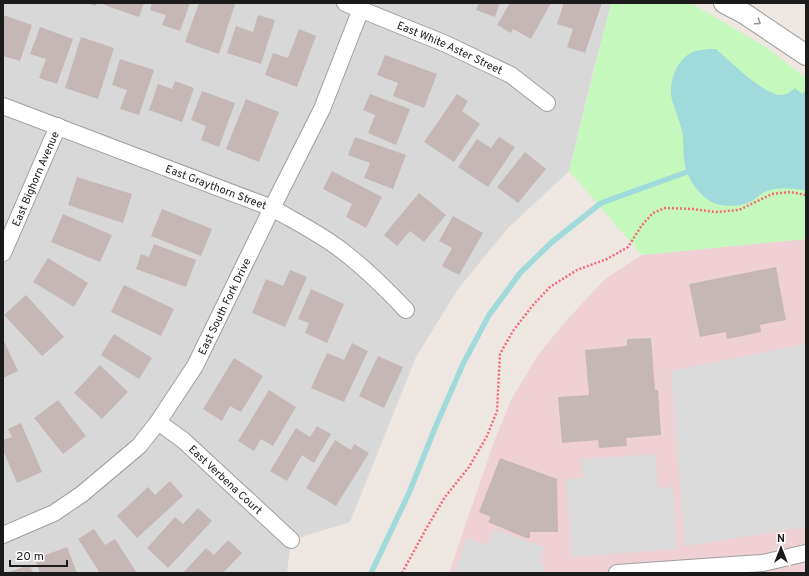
<svg xmlns="http://www.w3.org/2000/svg" width="809" height="576" viewBox="0 0 809 576" font-family="Overpass,sans-serif">
  <style>
    .residential { fill: #d9d8d9 }
    .commercial { fill: #eed0d5 }
    .park { fill: #c5f8bd }
    .parking { fill: #dbdbdb }
    .water { fill: #a1dada }
    .lines { fill: none; stroke-linecap: round; stroke-linejoin: round }
    .stream { stroke: #a1dada; stroke-width: 5.5 }
    .building { fill: #c4b7b5 }
    .minor-casing { stroke: #9f9f9f; stroke-width: 18 }
    .tertiary-casing { stroke: #9f9f9f; stroke-width: 22 }
    .path { stroke: #f76878; stroke-width: 2.5; stroke-dasharray: 2 2; stroke-linecap: butt }
    .minor { stroke: #fff; stroke-width: 16 }
    .tertiary { stroke: #fff; stroke-width: 20 }
    .oneway { stroke: #989898 }
    .labels { text-anchor: middle; stroke-width: 3.5; stroke-linejoin: round; paint-order: stroke }
    .street-label { font-size: 11px; fill: #1b1b1b; stroke: #fff }
  </style>
  <rect width="100%" height="100%" fill="#ede6e1"/>
  <path class="residential" d="M 3,3 L 612,3 L 594,68 L 569,171 L 508,228 L 458,289 L 416,357 L 350,522 L 291,540 L 287,573 L 3,573 Z"/>
  <path class="commercial" d="M 806,239 L 806,573 L 449,573 L 494,442 L 511,400 L 538,355 L 566,321 L 605,279 L 642,255 Z"/>
  <path class="park" d="M 611,3 L 691,3 L 769,49 L 806,78 L 806,239 L 642,255 L 569,171 Z"/>
  <path class="parking" d="M 806,344 L 806,527 L 685,546 L 671,371 Z
    M 655,454 L 658,488 L 673,487 L 677,549 L 572,557 L 566,479 L 583,478 L 582,459 Z
    M 493,529 L 544,547 L 540,560 L 545,569 L 538,573 L 517,573 L 514,571 L 512,573 L 454,573 L 467,538 L 487,545 Z"/>
  <path class="water" d="M 709,49 L 716,49 C 730,61 764,95 781,95 C 787,95 790,92 795,88 L 802,94 L 806,90 L 806,191 C 794,188 779,187 767,191 C 761,193 757,198 752,201 C 741,207 721,208 710,201 C 697,193 685,175 684,159 C 683,150 684,140 682,132 C 680,121 675,111 672,100 C 668,84 675,63 689,54 C 695,50 702,50 709,49 Z"/>
  <g class="lines">
    <path class="stream" d="M 371,573 L 409,493 L 435,428 L 463,364 L 489,315 L 521,272 L 552,242 L 601,203 L 687,172 L 693,171"/>
  </g>
  <path class="building" d="M 86,3 L 97,3 L 96,6 Z
    M 105,3 L 144,3 L 139,17 L 104,5 Z
    M 152,3 L 190,3 L 180,31 L 162,25 L 166,15 L 150,10 Z
    M 199,3 L 232,3 L 235,4 L 219,54 L 185,42 Z
    M 479,3 L 500,3 L 495,17 L 476,10 Z
    M 510,3 L 551,3 L 531,39 L 513,29 L 511,33 L 497,25 Z
    M 564,3 L 602,3 L 585,53 L 567,47 L 573,29 L 557,24 Z
    M 3,15 L 32,25 L 20,61 L 3,56 Z
    M 258,15 L 275,20 L 261,64 L 227,53 L 236,26 L 253,32 Z
    M 40,27 L 73,39 L 57,84 L 39,78 L 46,59 L 30,54 Z
    M 299,29 L 316,36 L 297,87 L 265,75 L 273,53 L 288,58 Z
    M 81,37 L 114,48 L 98,99 L 65,88 Z
    M 385,55 L 437,74 L 424,108 L 393,96 L 398,83 L 377,75 Z
    M 120,59 L 154,70 L 139,115 L 120,109 L 127,90 L 112,85 Z
    M 175,81 L 194,88 L 182,122 L 149,110 L 158,84 L 172,89 Z
    M 202,91 L 235,103 L 219,147 L 201,140 L 206,126 L 191,120 Z
    M 370,94 L 410,109 L 396,145 L 368,133 L 375,115 L 363,110 Z
    M 457,94 L 468,101 L 462,111 L 480,124 L 454,162 L 424,142 Z
    M 246,99 L 279,112 L 259,162 L 226,149 Z
    M 355,137 L 406,155 L 393,189 L 364,178 L 370,163 L 348,155 Z
    M 499,137 L 515,147 L 488,187 L 458,167 L 477,139 L 491,148 Z
    M 525,152 L 546,169 L 518,203 L 497,187 Z
    M 332,171 L 382,197 L 366,228 L 346,217 L 352,204 L 323,189 Z
    M 77,177 L 132,194 L 123,223 L 68,205 Z
    M 419,193 L 446,215 L 424,242 L 410,231 L 397,246 L 384,235 Z
    M 162,209 L 212,229 L 201,256 L 151,236 Z
    M 63,214 L 112,235 L 100,262 L 51,242 Z
    M 453,216 L 483,233 L 459,275 L 442,266 L 452,248 L 439,241 Z
    M 154,244 L 196,260 L 186,287 L 136,269 L 141,254 L 149,257 Z
    M 48,258 L 88,283 L 74,307 L 33,282 Z
    M 776,267 L 786,320 L 760,325 L 761,332 L 727,339 L 726,332 L 700,337 L 689,284 Z
    M 290,270 L 307,277 L 285,327 L 252,313 L 266,279 L 283,286 Z
    M 124,285 L 174,309 L 161,336 L 111,312 Z
    M 311,289 L 344,304 L 327,343 L 305,333 L 309,323 L 298,319 Z
    M 26,295 L 64,337 L 42,356 L 4,315 Z
    M 114,334 L 152,358 L 139,379 L 101,355 Z
    M 651,338 L 655,390 L 658,390 L 661,435 L 626,438 L 627,446 L 599,448 L 598,440 L 562,443 L 558,397 L 589,395 L 585,350 L 627,346 L 627,339 Z
    M 3,339 L 18,371 L 3,378 Z
    M 352,343 L 368,351 L 344,402 L 311,388 L 327,353 L 344,360 Z
    M 378,356 L 403,367 L 384,408 L 359,396 Z
    M 234,358 L 263,376 L 241,412 L 230,406 L 222,421 L 203,409 Z
    M 100,365 L 128,392 L 102,419 L 74,393 Z
    M 269,390 L 296,407 L 273,446 L 261,439 L 254,451 L 238,441 Z
    M 58,400 L 86,436 L 63,454 L 34,418 Z
    M 21,423 L 42,472 L 17,483 L 3,450 L 3,440 L 12,437 L 8,429 Z
    M 317,426 L 331,434 L 314,463 L 302,455 L 287,481 L 270,471 L 296,428 L 310,437 Z
    M 335,440 L 351,450 L 354,444 L 369,453 L 336,506 L 306,488 Z
    M 500,458 L 557,479 L 558,532 L 530,532 L 530,538 L 526,538 L 488,522 L 491,517 L 479,512 Z
    M 170,481 L 183,496 L 137,538 L 117,516 L 148,487 L 155,495 Z
    M 198,508 L 212,521 L 168,568 L 147,548 L 175,517 L 183,524 Z
    M 94,529 L 105,545 L 115,539 L 137,573 L 100,573 L 78,539 Z
    M 228,540 L 242,553 L 223,573 L 183,573 L 206,548 L 214,555 Z
    M 67,547 L 77,573 L 40,573 L 35,559 Z
    M 30,565 L 33,573 L 5,573 Z"/>
  <g class="lines">
    <defs>
      <g id="minor">
        <path id="s1" d="M 345,3 L 446,44 L 511,75 L 547,103"/>
        <path id="s2" d="M 3,106 L 272,208 C 296,222 323,235 345,253 C 367,270 387,290 406,310"/>
        <path id="s3" d="M 3,253 L 58,126"/>
        <path id="s4" d="M 158,422 L 183,440 L 291,540"/>
        <path id="s5" d="M 3,535 L 54,513 L 82,494 L 139,446 L 158,422 L 195,366 L 272,208 L 322,109 L 361,9"/>
        <path d="M 617,573 L 746,564 L 763,563 L 806,553"/>
      </g>
      <path id="tertiary" d="M 724,3 L 745,14 L 806,55"/>
    </defs>
    <use href="#minor" class="minor-casing"/>
    <use href="#tertiary" class="tertiary-casing"/>
    <path class="path" d="M 402,573 L 426,529 L 445,497 L 469,467 L 487,436 L 497,411 L 500,354 L 513,331 L 533,305 L 550,287 L 577,270 L 607,259 L 628,247 L 642,225 L 653,213 L 665,208 L 693,209 L 716,212 L 739,210 L 772,194 L 790,192 L 806,195"/>
    <use href="#minor" class="minor"/>
    <use href="#tertiary" class="tertiary"/>
  </g>
  <defs><path id="oneway-chevron" d="M-2-3.5L2.5 0L-2 3.5" fill="none" stroke-width="1.6" stroke-linecap="round" stroke-linejoin="round"/></defs>
  <use class="oneway" href="#oneway-chevron" transform="translate(758 22) rotate(34)"/>
  <g class="labels">
    <g class="street-label">
      <text dy="4" stroke="none"><textPath href="#s1" startOffset="114">East White Aster Street</textPath></text>
      <text dy="4" stroke="none"><textPath href="#s3" startOffset="81">East Bighorn Avenue</textPath></text>
      <text dy="4" stroke="none"><textPath href="#s2" startOffset="228">East Graythorn Street</textPath></text>
      <text dy="4" stroke="none"><textPath href="#s5" startOffset="328">East South Fork Drive</textPath></text>
      <text dy="4" stroke="none"><textPath href="#s4" startOffset="89">East Verbena Court</textPath></text>
    </g>
  </g>
  <rect width="809" height="576" fill="none" stroke="#1b1b1b" stroke-width="8"/>
  <g transform="translate(781 548)" stroke="#ffffff" stroke-width="3" paint-order="stroke">
  <path d="M0-3L7 15L0 10L-7 15Z" fill="#1b1b1b"/>
  <text y="-6" font-size="11" font-weight="bold" text-anchor="middle" fill="#1b1b1b">N</text>
  </g>
  <path d="M10 560v6h57v-6" fill="none" stroke="#1b1b1b" stroke-width="2"/>
  <text x="16" y="560" font-size="12" fill="#1b1b1b" stroke="#ffffff" stroke-width="3" paint-order="stroke">20 m</text>
</svg>
